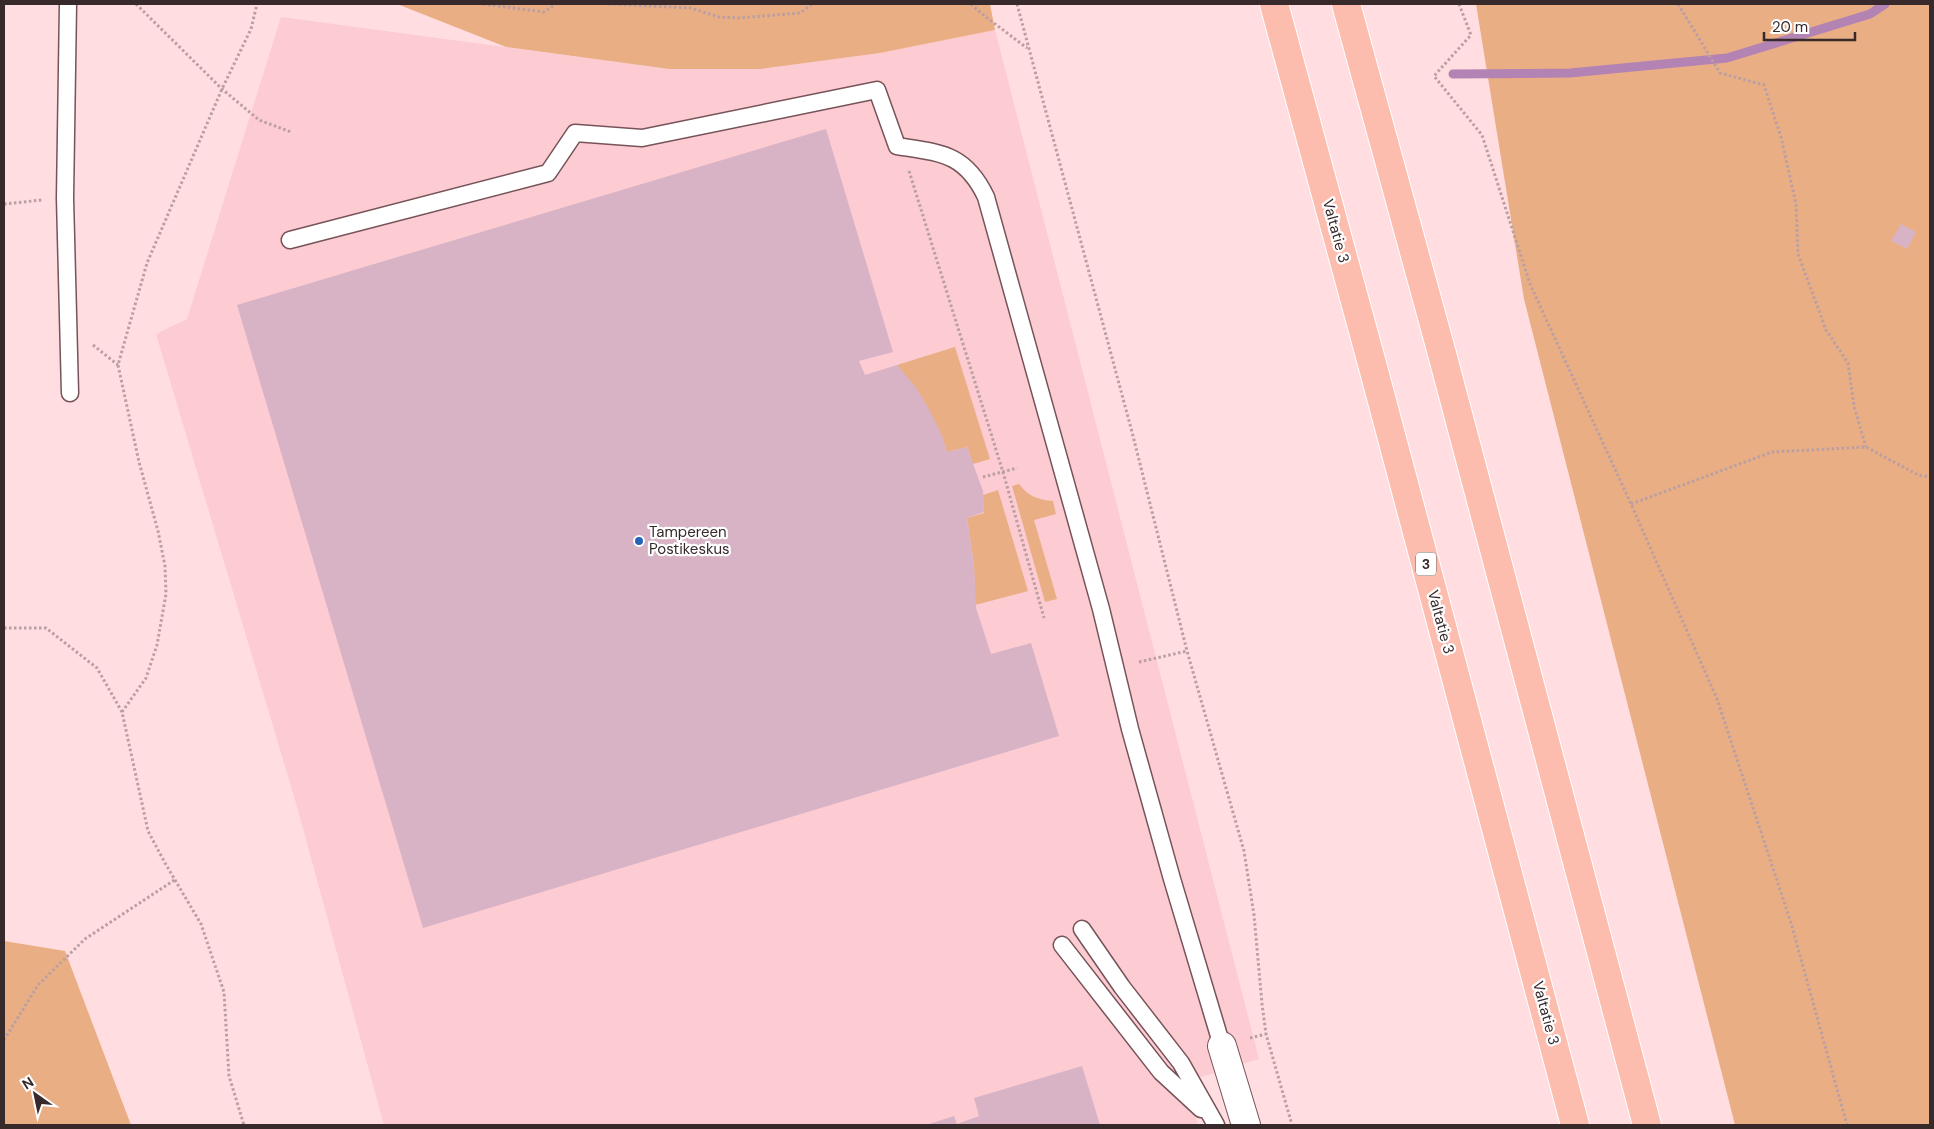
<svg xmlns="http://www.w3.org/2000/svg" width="1934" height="1129" viewBox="0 0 1934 1129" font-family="'DM Sans',sans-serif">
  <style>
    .built { fill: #fdcbd2 }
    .green { fill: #eaae85 }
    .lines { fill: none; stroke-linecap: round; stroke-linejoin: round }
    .stream { stroke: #b383b3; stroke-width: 9 }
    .building { fill: #d7b3c5 }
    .lane-casing { stroke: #765358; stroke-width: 19 }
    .street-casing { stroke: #765358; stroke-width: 30 }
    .highway-casing { stroke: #fff; stroke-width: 30 }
    .path { stroke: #ba9fa2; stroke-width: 3; stroke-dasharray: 2.5 2.5; stroke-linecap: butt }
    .lane { stroke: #fff; stroke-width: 16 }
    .street { stroke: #fff; stroke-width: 28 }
    .highway { stroke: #fcbdaf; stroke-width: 28 }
    .poi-dot { fill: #2464b6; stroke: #fff; stroke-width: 2 }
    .labels { text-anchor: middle; stroke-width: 4.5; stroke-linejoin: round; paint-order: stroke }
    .shield { fill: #fff; stroke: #74696b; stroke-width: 1 }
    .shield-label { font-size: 14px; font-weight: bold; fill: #38292b }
    .street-label { font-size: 15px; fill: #38292b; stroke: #fff }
    .poi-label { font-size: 15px; fill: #38292b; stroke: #fff; text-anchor: start }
  </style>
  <rect width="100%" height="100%" fill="#ffdde1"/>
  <path class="built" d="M 281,17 L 669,69 L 761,69 L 880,53 L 995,30 L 1259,1059 L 1185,1082 L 1198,1125 L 384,1125 L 296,803 L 156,334 L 187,319 Z"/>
  <path class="green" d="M 397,4 L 990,4 L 995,30 L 880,53 L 761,69 L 669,69 L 506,47 Z
    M 1476,4 L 1930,4 L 1930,1125 L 1735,1125 L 1524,299 Z
    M 955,347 L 990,459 L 973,464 L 967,447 L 947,452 C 937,419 919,392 897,365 Z
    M 1019,484 C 1028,496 1038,500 1053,501 L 1056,514 L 1034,520 L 1057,599 L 1045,602 L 1012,486 Z
    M 998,490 L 1028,591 L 975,605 L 974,565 L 967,518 L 984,513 L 983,495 Z
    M 4,941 L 65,951 L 131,1125 L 4,1125 Z"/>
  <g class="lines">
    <path class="stream" d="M 1453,74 L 1570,73 L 1727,58 L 1870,14 L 1885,4"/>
  </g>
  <path class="building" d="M 826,129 L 893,352 L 859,361 L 865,375 L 897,365 L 917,389 L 931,413 L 942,436 L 947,452 L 967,447 L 983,491 L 984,512 L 967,518 L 974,565 L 976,608 L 991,654 L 1031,643 L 1059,736 L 423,928 L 237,305 Z
    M 1901,224 L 1916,232 L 1907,249 L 1891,241 Z
    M 1082,1066 L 1100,1125 L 926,1125 L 954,1116 L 957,1124 L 979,1116 L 974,1098 Z"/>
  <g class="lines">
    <defs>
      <path id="lane" d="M 68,4 L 65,198 L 70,393
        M 290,240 L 548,173 L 575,133 L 642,138 L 877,90 L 897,146 C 941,153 965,153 986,197 L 1101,609 L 1130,729 L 1172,879 L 1222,1046
        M 1082,929 L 1122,987 L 1181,1063 L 1216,1125
        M 1062,945 L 1161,1072 L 1201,1109"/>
      <path id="street" d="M 1222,1046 L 1246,1125"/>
      <path id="highway" d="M 1274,4 L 1374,371 L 1575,1125
        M 1346,4 L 1441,350 L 1647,1125"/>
    </defs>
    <use href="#lane" class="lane-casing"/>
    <use href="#street" class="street-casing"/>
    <use href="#highway" class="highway-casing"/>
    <path class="path" d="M 136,4 L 222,89 L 259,120 L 291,132
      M 483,4 L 544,12 L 556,4
      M 609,4 L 691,8 L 719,17 L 738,18 L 800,13 L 812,4
      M 971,4 L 982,14 L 1027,48
      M 1017,4 L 1132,432 L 1187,651 L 1244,851 L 1254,915 L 1262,1004 L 1266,1034 L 1292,1125
      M 1459,4 L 1471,35 L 1434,76 L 1482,135 L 1530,284 L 1631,504 L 1717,699 L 1791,923 L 1847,1125
      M 1678,4 L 1720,73 L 1764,85 L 1781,137 L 1796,204 L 1798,254 L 1826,330 L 1848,363 L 1854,406 L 1866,447
      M 909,171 L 1003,472 L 1044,618
      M 4,204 L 42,200
      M 93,345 L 118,365
      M 983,477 L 1017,468
      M 1631,504 L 1772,452 L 1866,447 L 1918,475 L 1930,477
      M 4,628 L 46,628 L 97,668 L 122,712 L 148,831 L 165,863 L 201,924 L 224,992 L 229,1076 L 244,1125
      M 1139,662 L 1187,651
      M 122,712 L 146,678 L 157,645 L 166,594 L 165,566 L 158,531 L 139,462 L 118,365 L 147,263 L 222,89 L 251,29 L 257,4
      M 1250,1038 L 1266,1034
      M 4,1040 L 38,985 L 85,939 L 176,879"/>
    <use href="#lane" class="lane"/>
    <use href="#street" class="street"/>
    <use href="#highway" class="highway"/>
  </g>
  <circle class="poi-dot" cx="639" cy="541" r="5"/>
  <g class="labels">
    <rect class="shield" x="1416" y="552.5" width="20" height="23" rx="4"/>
    <g class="shield-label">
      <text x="1426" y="569">3</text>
    </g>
    <g class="street-label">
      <text transform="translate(1336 231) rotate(75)" y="5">Valtatie 3</text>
      <text transform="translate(1441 622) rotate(75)" y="5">Valtatie 3</text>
      <text transform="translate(1546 1013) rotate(75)" y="5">Valtatie 3</text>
    </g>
    <g class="poi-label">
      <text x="649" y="537">Tampereen<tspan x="649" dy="17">Postikeskus</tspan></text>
    </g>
  </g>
  <rect width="1934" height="1129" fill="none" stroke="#38292b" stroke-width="10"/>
  <g transform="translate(35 1094) rotate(327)" stroke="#ffffff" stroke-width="4" paint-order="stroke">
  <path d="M0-4L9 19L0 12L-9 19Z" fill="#38292b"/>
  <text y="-8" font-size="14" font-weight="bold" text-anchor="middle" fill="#38292b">N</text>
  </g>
  <path d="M1764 32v8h91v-8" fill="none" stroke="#38292b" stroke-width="2.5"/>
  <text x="1772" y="32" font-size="15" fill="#38292b" stroke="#ffffff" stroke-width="4" paint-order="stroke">20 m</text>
</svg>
